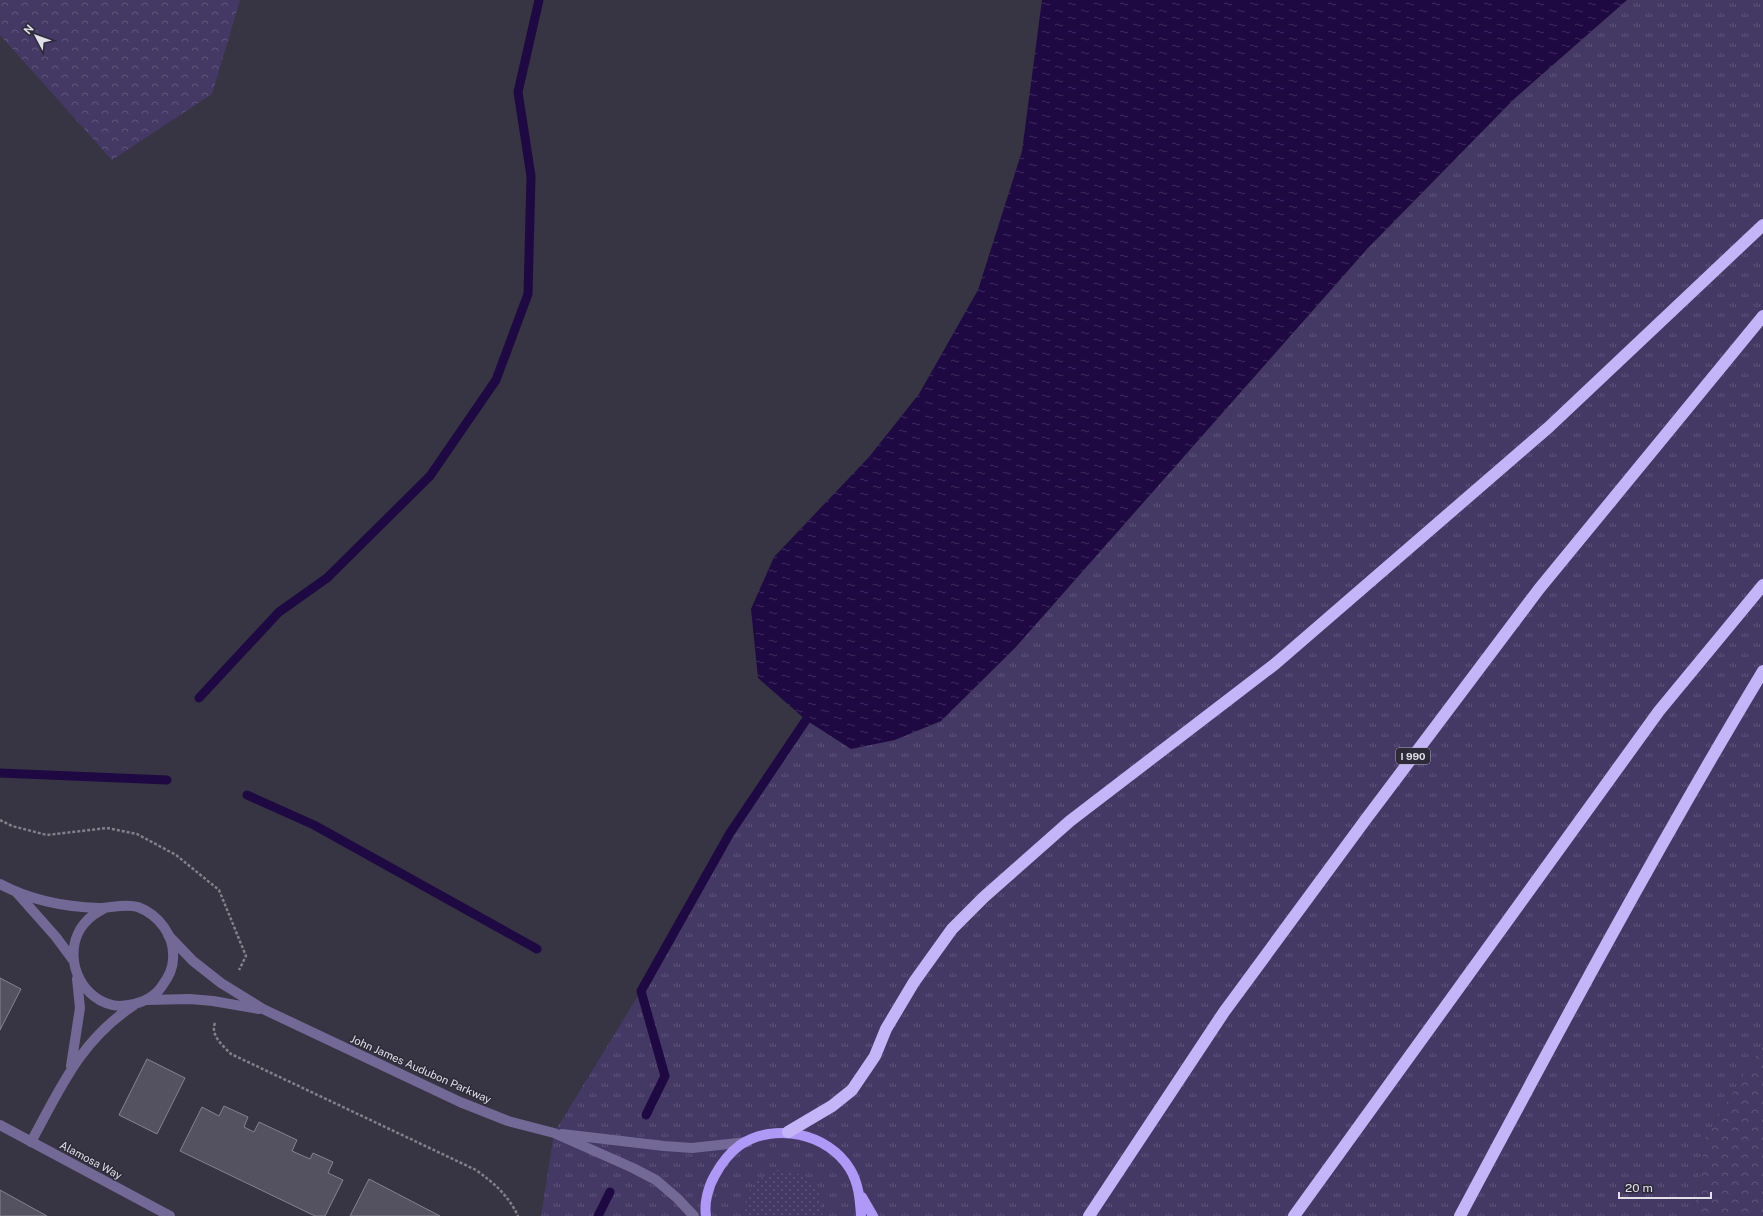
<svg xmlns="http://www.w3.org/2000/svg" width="1763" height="1216" viewBox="0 0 1763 1216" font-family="'Public Sans',sans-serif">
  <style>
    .grass { fill: url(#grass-tufts) }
    .forest { fill: url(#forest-crowns) }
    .garden { fill: url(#garden-dots) }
    .water { fill: url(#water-ripples) }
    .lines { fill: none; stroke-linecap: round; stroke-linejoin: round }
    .stream { stroke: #1e0942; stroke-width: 9 }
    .building { fill: #545160; stroke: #858293 }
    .path { stroke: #81808b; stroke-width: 2.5; stroke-dasharray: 3 2; stroke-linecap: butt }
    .minor { stroke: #736997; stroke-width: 10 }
    .major { stroke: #af99f7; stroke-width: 10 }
    .highway { stroke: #c4b5f9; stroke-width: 12 }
    .labels { text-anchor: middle; stroke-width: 3; stroke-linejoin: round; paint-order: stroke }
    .shield { fill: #2d2b39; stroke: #abaab4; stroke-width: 1 }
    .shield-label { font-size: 10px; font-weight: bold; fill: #e1e0e9 }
    .street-label { font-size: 11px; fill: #e1e0e9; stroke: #2d2b39 }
  </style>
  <defs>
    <pattern id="grass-tufts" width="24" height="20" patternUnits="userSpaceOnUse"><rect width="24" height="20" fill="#443965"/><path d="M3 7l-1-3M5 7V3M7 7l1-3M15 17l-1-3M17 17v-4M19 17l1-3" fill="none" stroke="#5f557b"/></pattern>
    <pattern id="forest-crowns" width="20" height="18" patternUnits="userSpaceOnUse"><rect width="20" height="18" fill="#443965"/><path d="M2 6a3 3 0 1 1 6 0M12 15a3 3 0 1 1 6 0" fill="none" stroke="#5f557b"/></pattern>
    <pattern id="garden-dots" width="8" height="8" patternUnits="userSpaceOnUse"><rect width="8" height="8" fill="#443965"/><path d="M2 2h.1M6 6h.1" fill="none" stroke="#5f557b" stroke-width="1.8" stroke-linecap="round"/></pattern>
    <pattern id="water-ripples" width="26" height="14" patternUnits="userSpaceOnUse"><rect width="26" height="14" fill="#1e0942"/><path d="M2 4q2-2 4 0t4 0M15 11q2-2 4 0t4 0" fill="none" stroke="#3e2d5d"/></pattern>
  </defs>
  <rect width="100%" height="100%" fill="#373543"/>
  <path class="grass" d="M 1627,0 L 1763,0 L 1763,930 L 1762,932 L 1763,936 L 1763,1044 L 1705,1138 L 1694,1216 L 541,1216 L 554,1133 L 641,991 L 730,833 L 806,720 L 851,749 L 1015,648 L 1367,249 L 1514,99 Z"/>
  <path class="forest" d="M 0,0 L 240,0 L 212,94 L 112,160 L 0,35 Z
    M 1763,1044 L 1763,1216 L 1694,1216 L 1705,1138 Z"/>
  <path class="garden" d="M 777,1170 C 806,1171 825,1186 822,1216 L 746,1216 C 743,1191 755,1179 777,1170 Z"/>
  <path class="water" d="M 1042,0 L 1627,0 L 1514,99 L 1367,249 L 1015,648 L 941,721 L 895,740 L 851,749 L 806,720 L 758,678 L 751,609 L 774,557 L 869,457 L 919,394 L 978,290 L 1022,151 Z"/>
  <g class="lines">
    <path class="stream" d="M 199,698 L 279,612 L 327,578 L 430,476 L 496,380 L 528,294 L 531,176 L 518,92 L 539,0
      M 0,773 L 167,780
      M 247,795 L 314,825 L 537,949
      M 646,1115 L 665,1076 L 641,991 L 730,833 L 806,720
      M 598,1216 L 610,1192"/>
  </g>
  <path class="building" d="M 0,978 L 21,989 L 0,1030 Z
    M 147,1059 L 185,1078 L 157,1134 L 119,1115 Z
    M 224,1106 L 248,1117 L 244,1127 L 254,1132 L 259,1122 L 297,1140 L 292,1151 L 310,1159 L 313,1153 L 333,1162 L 328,1173 L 343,1180 L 325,1216 L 315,1216 L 180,1151 L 202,1107 L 219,1116 Z
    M 369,1179 L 440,1216 L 350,1216 Z
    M 0,1190 L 47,1216 L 0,1216 Z"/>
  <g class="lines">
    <path class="path" d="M 0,820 L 12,826 L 47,835 L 107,828 L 137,834 L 176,855 L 219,890 L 246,956 L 239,970
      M 215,1023 C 210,1035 223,1046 231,1054 L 476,1170 C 494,1183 508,1195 518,1216"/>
    <path class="minor" d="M 0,884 C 30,900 65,907 99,908 C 112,908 125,903 138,907 C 159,915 175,936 173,959 C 173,969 168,978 162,986 C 153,1000 135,1005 120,1006 C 112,1006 101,1002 95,997 C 69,978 65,937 92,916 C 96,913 100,911 105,908
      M 17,893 L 56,937 L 73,960
      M 168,935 L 193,961 L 221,983 L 263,1009 L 460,1102 L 508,1121 L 554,1133 L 633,1168 L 656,1180 L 677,1198 L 694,1216
      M 146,1000 L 190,999 L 213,1001 L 259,1009
      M 71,1066 L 80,1008 L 77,979
      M 0,1125 L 170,1216
      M 562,1134 L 664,1146 L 692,1148 L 747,1142
      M 31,1142 C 61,1087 80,1041 134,1005"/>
    <path class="major" d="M 862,1197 L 873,1216
      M 706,1216 C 704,1203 708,1187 715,1175 C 721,1164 729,1153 740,1145 C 775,1122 828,1133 850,1169 C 859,1184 860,1200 861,1216"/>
    <path class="highway" d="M 788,1132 L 832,1106 L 852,1090 L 875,1056 L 886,1029 L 914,982 L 952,929 L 984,897 L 1070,821 L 1275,664 L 1549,427 L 1763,225
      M 1089,1216 L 1224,1012 L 1366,819 L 1539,589 L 1763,316
      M 1294,1216 L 1659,711 L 1763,585
      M 1460,1216 C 1558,1032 1656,849 1763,671"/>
  </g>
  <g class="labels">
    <rect class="shield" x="1396" y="748" width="34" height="16" rx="3"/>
    <g class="shield-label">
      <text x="1413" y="760">I 990</text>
    </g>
    <g class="street-label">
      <text transform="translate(421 1069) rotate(24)" y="4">John James Audubon Parkway</text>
      <text transform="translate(91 1160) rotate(28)" y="4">Alamosa Way</text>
    </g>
  </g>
  <g transform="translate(36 36) rotate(311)" stroke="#2d2b39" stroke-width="3" paint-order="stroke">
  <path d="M0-3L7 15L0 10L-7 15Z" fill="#e1e0e9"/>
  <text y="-6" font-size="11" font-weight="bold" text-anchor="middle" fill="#e1e0e9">N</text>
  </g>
  <path d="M1619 1192v6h92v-6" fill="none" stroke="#e1e0e9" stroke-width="2"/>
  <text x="1625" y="1192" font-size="12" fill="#e1e0e9" stroke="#2d2b39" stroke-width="3" paint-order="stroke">20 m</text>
</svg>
